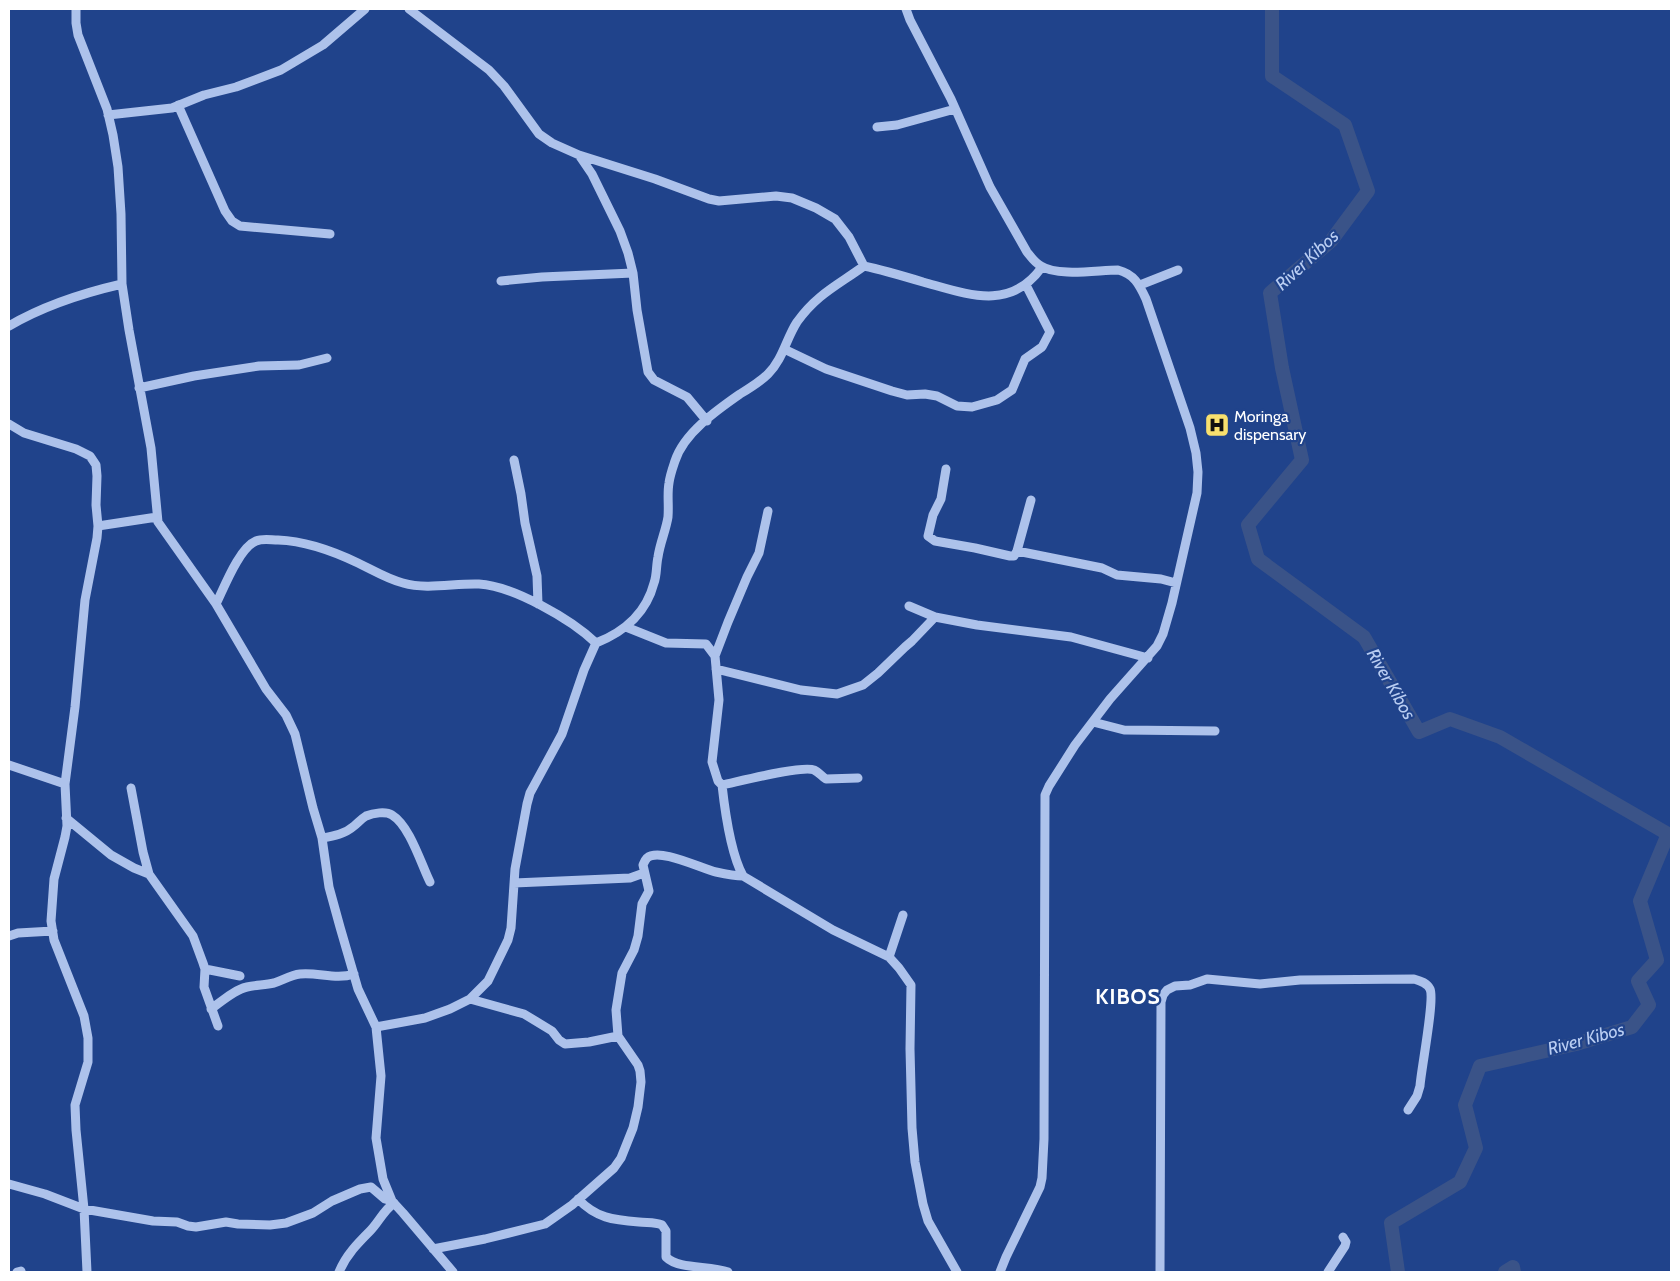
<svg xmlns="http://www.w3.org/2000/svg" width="1680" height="1281" viewBox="0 0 1680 1281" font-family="Cabin,sans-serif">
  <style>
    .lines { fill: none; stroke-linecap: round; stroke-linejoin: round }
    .river { stroke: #3a5388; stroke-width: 14 }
    .minor { stroke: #adc2eb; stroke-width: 9 }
    .labels { text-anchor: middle; stroke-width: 4.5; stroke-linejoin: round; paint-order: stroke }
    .poi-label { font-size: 16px; fill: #fff; stroke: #20438b; text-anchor: start }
    .water-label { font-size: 18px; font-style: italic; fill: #b9cdf2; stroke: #20438b }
    .district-label { font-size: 21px; font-weight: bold; letter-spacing: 1px; fill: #fff; stroke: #20438b }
  </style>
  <rect width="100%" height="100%" fill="#20438b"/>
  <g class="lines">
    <path class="river" d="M 1272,9 L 1272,76 L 1345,125 L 1368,191 L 1331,241 L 1270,293 L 1282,368 L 1302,460 L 1248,525 L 1258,559 L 1364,637 L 1419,732 L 1450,719 L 1500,737 L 1668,834 L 1640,901 L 1657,960 L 1638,981 L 1649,1005 L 1632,1027 L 1576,1044 L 1480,1066 L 1465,1105 L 1476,1148 L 1460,1182 L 1391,1223 L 1398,1272
      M 1505,1272 L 1513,1267 L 1514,1272"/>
    <path class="minor" d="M 76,9 L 76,23 L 78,35 L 107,109 L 113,135 L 118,167 L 121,214 L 122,284 L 129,330 L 151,448 L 158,522 L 216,604 L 266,689 L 286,715 L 295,734 L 313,808 L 322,838 L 329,887 L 340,927 L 358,989 L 376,1027 L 381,1076 L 376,1138 L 383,1179 L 392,1201 L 403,1213 L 453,1272
      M 409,9 L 489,70 L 504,86 L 539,134 L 552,143 L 579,155 L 655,179 L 709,199 L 719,201 L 776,196 L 792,198 L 816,208 L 835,219 L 849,237 L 864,266 C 883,270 903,276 923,282 C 967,294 1010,312 1042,267
      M 906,9 L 910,20 L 951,99 L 990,187 L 1027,252 C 1031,257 1035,263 1041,266 C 1058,277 1098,270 1118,270 C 1134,274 1139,284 1146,299 L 1190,428 L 1196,453 L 1198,472 L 1197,493 L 1172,603 L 1163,634 L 1157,646 L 1110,699 L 1075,745 L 1049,786 L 1045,795 L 1044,1139 L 1042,1178 L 1040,1187 L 1006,1257 L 1000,1272
      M 178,105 L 225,211 L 232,221 L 240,226 L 330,234
      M 108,115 L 172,108 L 204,95 L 236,87 L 281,70 L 323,45 L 365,9
      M 877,127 L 897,125 L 955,109
      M 579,155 L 592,174 L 620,231 L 628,253 L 633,273 L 637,310 L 648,372 L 654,380 L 687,397 L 707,421
      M 501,281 L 542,277 L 633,273
      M 1140,285 L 1178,270
      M 9,326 C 43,306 83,293 122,284
      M 784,349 L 826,369 L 892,391 L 907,395 L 925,394 L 937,396 L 957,406 L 972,407 L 997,400 L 1012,390 L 1025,359 L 1042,347 L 1050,332 L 1026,285
      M 139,388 L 194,376 L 259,366 L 299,365 L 327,358
      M 9,424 L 24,433 L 76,449 L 90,456 L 96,465 L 97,476 L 96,505 L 98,526 L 97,538 L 85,600 L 75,707 L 65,784 L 67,826 L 65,837 L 54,879 L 51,921 L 54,940 L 84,1016 L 88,1038 L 88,1062 L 75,1105 L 76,1130 L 84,1209 L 87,1272
      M 514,460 L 521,494 L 525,523 L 537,576 L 538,604
      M 946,469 L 941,499 L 933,515 L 928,536 L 935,541 L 975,548 L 1010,556 L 1014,556 L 1017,551 L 1031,500
      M 98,526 L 157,517
      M 1017,551 L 1102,568 L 1117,575 L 1161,579 L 1176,583
      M 216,604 C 224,588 239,548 256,541 C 263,538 271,540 278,540 C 306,541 333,551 358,563 C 373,570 387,579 403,583 C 428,590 454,583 479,584 C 513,586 571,619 596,643
      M 909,606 L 935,617 L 977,625 L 1071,637 L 1148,658
      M 626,627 L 666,643 L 706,644 L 715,656 L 719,700 L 712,762 L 718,781 L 722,785 C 725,812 731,854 743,876 L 833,930 L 889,957 L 899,968 L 911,985 L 910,1049 L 912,1128 L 915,1162 L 923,1204 L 928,1221 L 957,1272
      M 715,656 L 728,622 L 747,577 L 759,553 L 768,511
      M 716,669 L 801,690 L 837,694 L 863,685 L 878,673 L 905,647 L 912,641 L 935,617
      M 1093,722 L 1124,730 L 1215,731
      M 9,765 L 65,784
      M 722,785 C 737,782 803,765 814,770 C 819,772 822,777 826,779 L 858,778
      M 131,788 L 143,852 L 149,874 L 193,936 L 203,963 L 205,969 L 204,987 L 218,1026
      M 66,818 L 111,855 L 134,868 L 149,874
      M 322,838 C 334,836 345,834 354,826 C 358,823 361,819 366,816 C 373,813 386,811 392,815 C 410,826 421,864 430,882
      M 514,883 L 630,878 L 644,873
      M 9,936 L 18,933 L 53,931
      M 889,957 L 903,915
      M 205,969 L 240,976
      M 470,999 L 524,1014 L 552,1031 L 559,1040 L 565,1044 L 589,1042 L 618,1036
      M 211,1009 C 222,1001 234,990 247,987 C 256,985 265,985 274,983 C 283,980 291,975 300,974 C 318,972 336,980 354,974
      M 376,1027 L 425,1018 L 450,1009 L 470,999 L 488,981 L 508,940 L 511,928 L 515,869 L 527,804 L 530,793 L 562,734 L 584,670 L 596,643 C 624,632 646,614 654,583 C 657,575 656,566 658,557 C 660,543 666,530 668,517 C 669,505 667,494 669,483 C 670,475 673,467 675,461 C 684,433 717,410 740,394 C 750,388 760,382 768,374 C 783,359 786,339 797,322 C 817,294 838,285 864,266
      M 9,1184 L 45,1194 L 84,1209 L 153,1221 L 177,1222 L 188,1226 L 196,1227 L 226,1222 L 238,1224 L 270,1225 L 286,1223 L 313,1213 L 332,1201 L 360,1189 L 371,1187 L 385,1199 L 392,1201
      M 578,1199 C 596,1218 613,1220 639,1222 C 647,1223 655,1222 662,1225 L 666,1231 L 666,1257 C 679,1270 710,1265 728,1272
      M 433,1249 L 485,1239 L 545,1224 L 572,1205 L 614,1168 L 621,1158 L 633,1128 L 638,1107 L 641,1082 L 640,1071 L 638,1065 L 618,1036 L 616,1010 L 622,973 L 634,950 L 638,936 L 642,904 L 649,891 L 643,865 C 644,863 645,860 647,858 C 659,847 702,869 716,872 C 725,874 734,876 743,876
      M 17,1272 L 21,1271
      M 339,1272 C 346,1255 358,1243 370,1231 C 379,1222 383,1211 394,1203
      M 1160,1272 L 1161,1002 L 1163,995 L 1167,990 L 1175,986 L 1190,985 L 1207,979 L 1260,984 L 1300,980 L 1414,979 C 1421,981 1427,983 1430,989 C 1435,999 1421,1070 1420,1086 L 1417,1096 L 1408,1110
      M 1328,1272 L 1345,1246 L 1346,1242 L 1343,1237"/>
  </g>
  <defs>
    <symbol id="hospital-square" viewBox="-11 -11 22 22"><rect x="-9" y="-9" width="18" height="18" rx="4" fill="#f8e06e" stroke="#20438b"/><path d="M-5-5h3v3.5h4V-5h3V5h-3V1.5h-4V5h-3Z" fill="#111"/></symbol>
  </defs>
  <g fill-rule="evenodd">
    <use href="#hospital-square" x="1203" y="411" width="28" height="28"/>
  </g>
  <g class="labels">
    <g class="poi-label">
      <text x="1234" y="422">Moringa<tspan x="1234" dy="18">dispensary</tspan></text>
    </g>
    <g class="water-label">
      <text transform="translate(1307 260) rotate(-43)" y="6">River Kibos</text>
      <text transform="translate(1391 684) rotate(60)" y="6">River Kibos</text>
      <text transform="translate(1586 1039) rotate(-15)" y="6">River Kibos</text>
    </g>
    <g class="district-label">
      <text x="1128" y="1004">KIBOS</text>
    </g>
  </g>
  <rect width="1680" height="1281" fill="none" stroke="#ffffff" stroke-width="20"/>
</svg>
